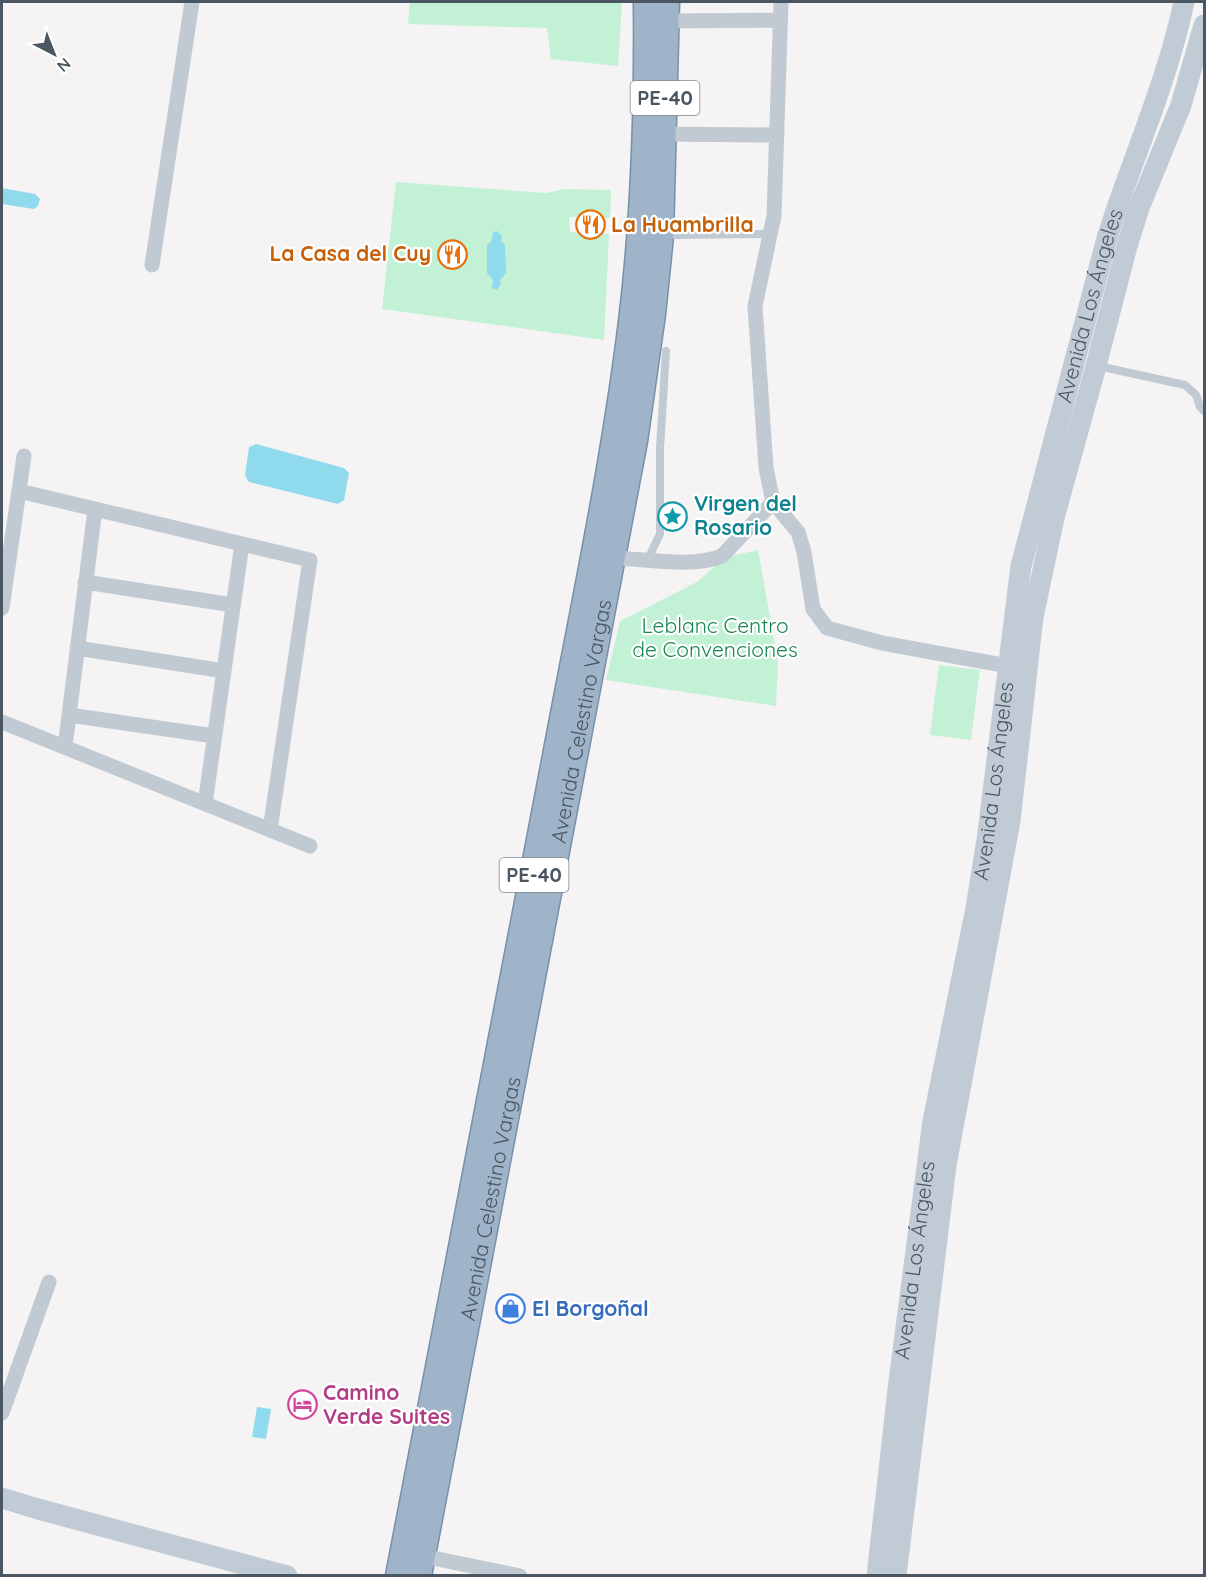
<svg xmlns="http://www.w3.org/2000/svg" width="1206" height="1577" viewBox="0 0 1206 1577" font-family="Quicksand,sans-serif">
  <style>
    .green { fill: #c3f1d5 }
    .water { fill: #90daee }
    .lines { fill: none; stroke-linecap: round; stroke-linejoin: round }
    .trunk-casing { stroke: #7690ad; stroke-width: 27 }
    .service { stroke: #c1cad2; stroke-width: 8 }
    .minor { stroke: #c1cad2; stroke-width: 15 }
    .secondary { stroke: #c1cbd6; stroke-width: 21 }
    .trunk { stroke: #9fb4c9; stroke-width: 24 }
    .labels { text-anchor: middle; stroke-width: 4.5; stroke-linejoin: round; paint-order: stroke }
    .shield { fill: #fff; stroke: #808990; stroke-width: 1.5 }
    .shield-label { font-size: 20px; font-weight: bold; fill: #4a5661 }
    .food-label { font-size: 21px; font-weight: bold; fill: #c56008; stroke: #fff; text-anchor: start }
    .street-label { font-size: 21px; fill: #4a5661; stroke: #fff }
    .culture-label { font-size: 21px; font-weight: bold; fill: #0d838f; stroke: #fff; text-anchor: start }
    .park-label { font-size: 21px; fill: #17864f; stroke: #fff }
    .shop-label { font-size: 21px; font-weight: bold; fill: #366cbe; stroke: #fff; text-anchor: start }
    .hotel-label { font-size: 21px; font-weight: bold; fill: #b23c85; stroke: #fff; text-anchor: start }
  </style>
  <rect width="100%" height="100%" fill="#f5f3f3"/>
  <path class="green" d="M 410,2 L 622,2 L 618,66 L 551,59 L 547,28 L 408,24 Z
    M 396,182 L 546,193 L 565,189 L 611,190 L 610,218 L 569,217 L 570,232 L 609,234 L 604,340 L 382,309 Z
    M 758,550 L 778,662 L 776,706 L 606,680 L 620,621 L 697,582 L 726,557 Z
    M 939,665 L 980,670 L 971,740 L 930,735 Z"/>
  <path class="water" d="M 2,188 L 35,194 L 40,199 L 38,206 L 34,209 L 2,204 Z
    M 497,231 L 502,236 L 501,241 L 505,245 L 506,273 L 500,280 L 501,284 L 497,290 L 492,288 L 493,280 L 487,273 L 487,246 L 492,240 L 493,232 Z
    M 256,444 L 344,468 L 349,473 L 344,500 L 338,504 L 249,482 L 245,476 L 249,447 Z
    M 257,1407 L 271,1409 L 266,1439 L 252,1437 Z"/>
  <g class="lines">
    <defs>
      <g id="trunk">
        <path d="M 398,1576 C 451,1303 504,1030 555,756 C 582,612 613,468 631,322 C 644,215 647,109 646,2"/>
        <path id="s2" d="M 419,1576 L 635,441 L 653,314 L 661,236 L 667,2"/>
      </g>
    </defs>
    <use href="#trunk" class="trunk-casing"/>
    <path class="service" d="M 675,235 L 769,234
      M 1098,366 L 1185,385 L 1196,395 L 1200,407 L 1204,411
      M 648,559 L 660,534 L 660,448 L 666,351"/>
    <path class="minor" d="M 660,21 L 780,20
      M 657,134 L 777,135
      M 152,265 L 192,2
      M 19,491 L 310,560 L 270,830
      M 773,502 L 766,468 L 755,306 L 774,216 L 781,2
      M 773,502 L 798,532 L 804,552 L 813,609 L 827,628 L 882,643 L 1008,666
      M 614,558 C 645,559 694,568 722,556 L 773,502
      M 85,582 L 233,605
      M 2,608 L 24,456
      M 77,648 L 224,671
      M 69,715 L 214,736
      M 2,722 L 310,846
      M 65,747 L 95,509
      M 205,804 L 242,544
      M 2,1413 L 49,1282
      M 423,1556 L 520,1576"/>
    <g class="secondary">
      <path d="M 2,1498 L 38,1509 L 287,1576"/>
      <path id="s1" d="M 877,1576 L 899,1381 L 933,1121 L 976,908 L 987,840 L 1021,566 L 1107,238 C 1132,159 1167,83 1184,2"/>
      <path d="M 896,1576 L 946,1165 L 1010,821 L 1033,617 L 1054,518 L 1096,366 L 1127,246 L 1139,208 L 1181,105 L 1204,25"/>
    </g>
    <use href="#trunk" class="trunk"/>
  </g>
  <defs>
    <symbol id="restaurant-ring" viewBox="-11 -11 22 22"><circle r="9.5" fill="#fff" stroke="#e8710a" stroke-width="1.5"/><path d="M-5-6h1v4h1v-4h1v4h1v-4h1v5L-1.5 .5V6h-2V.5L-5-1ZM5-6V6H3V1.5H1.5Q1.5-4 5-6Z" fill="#e8710a"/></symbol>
    <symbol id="sight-ring" viewBox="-11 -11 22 22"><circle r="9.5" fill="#fff" stroke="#0f9aa8" stroke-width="1.5"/><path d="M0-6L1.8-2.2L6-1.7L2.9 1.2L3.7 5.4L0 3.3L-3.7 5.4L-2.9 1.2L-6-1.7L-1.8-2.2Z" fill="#0f9aa8"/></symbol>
    <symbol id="shop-ring" viewBox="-11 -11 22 22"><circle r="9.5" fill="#fff" stroke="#3f7fe0" stroke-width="1.5"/><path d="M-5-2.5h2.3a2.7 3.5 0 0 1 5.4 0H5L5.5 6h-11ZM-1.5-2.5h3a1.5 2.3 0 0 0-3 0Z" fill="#3f7fe0"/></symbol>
    <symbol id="hotel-ring" viewBox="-11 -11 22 22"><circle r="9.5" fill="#fff" stroke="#d1479c" stroke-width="1.5"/><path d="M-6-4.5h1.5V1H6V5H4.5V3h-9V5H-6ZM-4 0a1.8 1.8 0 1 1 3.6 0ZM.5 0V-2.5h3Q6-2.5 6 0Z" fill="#d1479c"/></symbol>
  </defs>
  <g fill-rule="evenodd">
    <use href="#restaurant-ring" x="574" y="208" width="33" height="33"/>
    <use href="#restaurant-ring" x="436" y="238" width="33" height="33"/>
    <use href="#sight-ring" x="656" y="500" width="33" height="33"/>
    <use href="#shop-ring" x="494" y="1292" width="33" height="33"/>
    <use href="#hotel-ring" x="286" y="1388" width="33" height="33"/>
  </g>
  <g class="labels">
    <g class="shield">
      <rect x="630.5" y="81" width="69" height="34" rx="4.5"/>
      <rect x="499.5" y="858" width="69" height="34" rx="4.5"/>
    </g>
    <g class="shield-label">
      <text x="665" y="105">PE-40</text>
      <text x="534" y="882">PE-40</text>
    </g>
    <g class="food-label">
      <text x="611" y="232">La Huambrilla</text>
      <text x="431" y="261" text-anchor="end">La Casa del Cuy</text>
    </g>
    <g class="street-label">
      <text dy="7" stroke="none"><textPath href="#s1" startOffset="1290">Avenida Los Ángeles</textPath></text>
      <text dy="7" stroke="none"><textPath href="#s2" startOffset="870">Avenida Celestino Vargas</textPath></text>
      <text dy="7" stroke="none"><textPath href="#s1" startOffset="804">Avenida Los Ángeles</textPath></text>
      <text dy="7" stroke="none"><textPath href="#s2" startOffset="384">Avenida Celestino Vargas</textPath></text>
      <text dy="7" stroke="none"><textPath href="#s1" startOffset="318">Avenida Los Ángeles</textPath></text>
    </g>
    <g class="culture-label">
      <text x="694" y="511">Virgen del<tspan x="694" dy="24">Rosario</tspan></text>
    </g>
    <g class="park-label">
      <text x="715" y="633">Leblanc Centro<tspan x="715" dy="24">de Convenciones</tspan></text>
    </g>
    <g class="shop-label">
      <text x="532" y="1316">El Borgoñal</text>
    </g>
    <g class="hotel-label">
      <text x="323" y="1400">Camino<tspan x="323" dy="24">Verde Suites</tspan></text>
    </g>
  </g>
  <rect width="1206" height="1577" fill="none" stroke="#4a5661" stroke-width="6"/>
  <g transform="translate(54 54) rotate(138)" stroke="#ffffff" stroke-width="4.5" paint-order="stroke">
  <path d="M0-4.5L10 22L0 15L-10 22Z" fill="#4a5661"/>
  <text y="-9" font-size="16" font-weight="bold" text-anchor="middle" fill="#4a5661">N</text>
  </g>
</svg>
